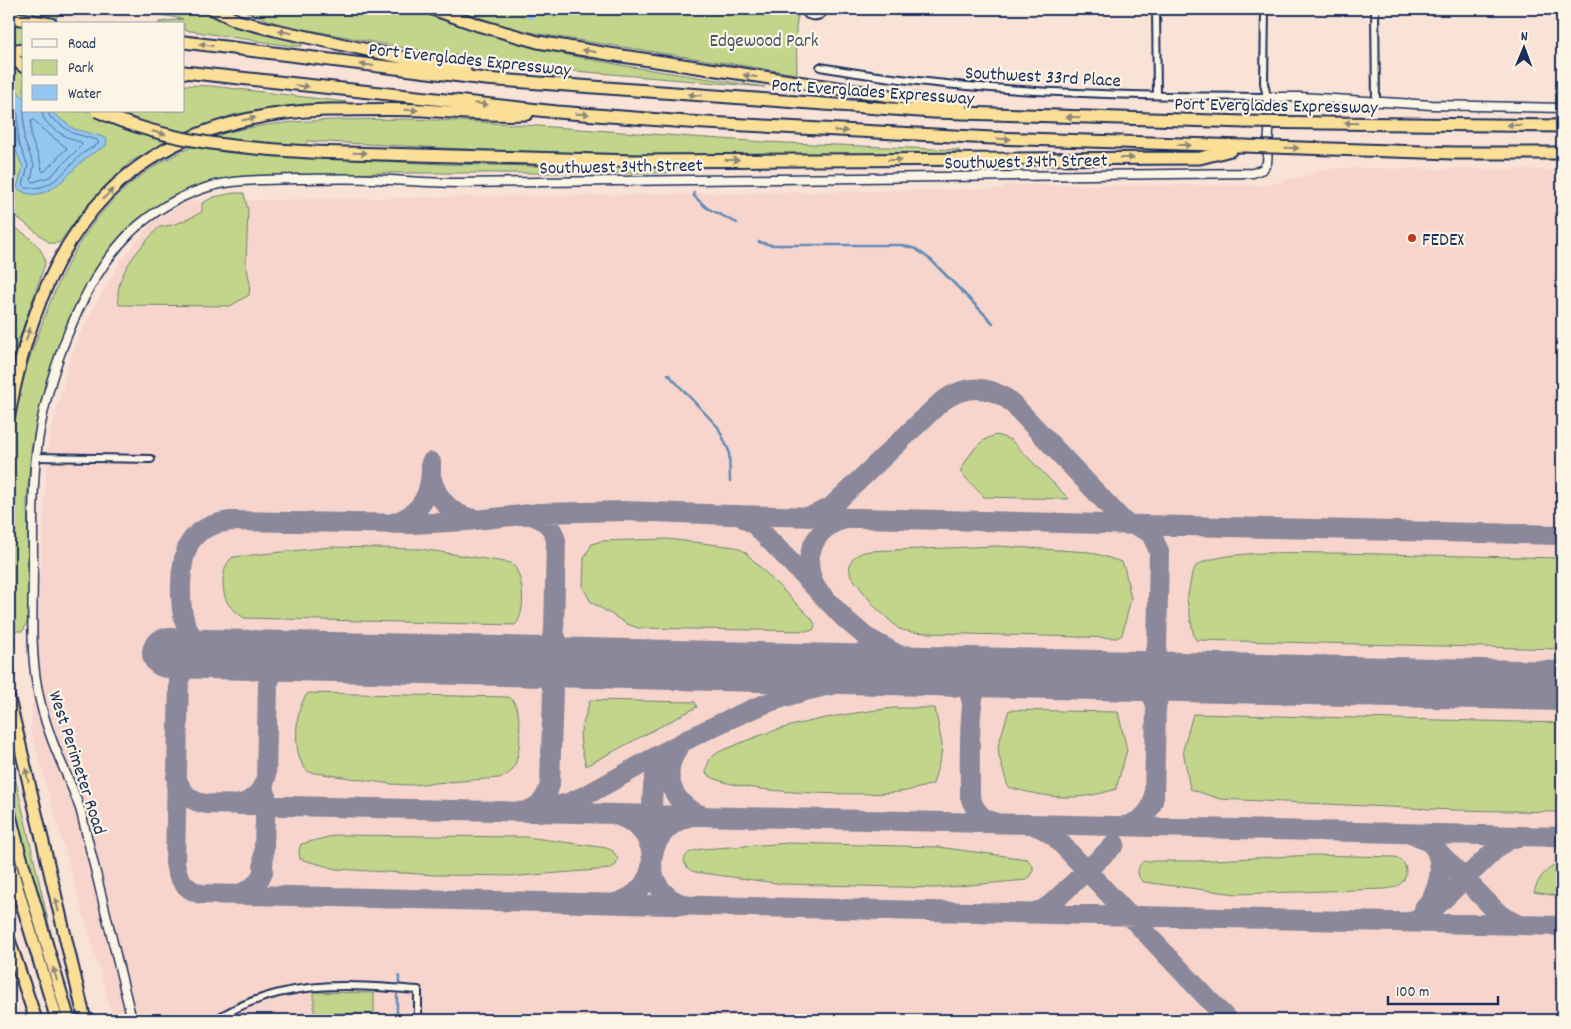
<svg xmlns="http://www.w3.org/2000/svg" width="1571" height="1029" viewBox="0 0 1571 1029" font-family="Dekko,sans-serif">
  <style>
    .built { fill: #f7d5cc }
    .green { fill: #c2d58a; stroke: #6e8274 }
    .water { fill: #93c7f0; stroke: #638ab6 }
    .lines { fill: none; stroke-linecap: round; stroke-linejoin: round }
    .shore { stroke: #4b6c98; stroke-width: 1 }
    .stream { stroke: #638ab6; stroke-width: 2.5 }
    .canal { stroke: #93c7f0; stroke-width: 8 }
    .taxiway { stroke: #8a889a; stroke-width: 20 }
    .runway { stroke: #8a889a; stroke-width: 50 }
    .minor-casing { stroke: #1b2f5e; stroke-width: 10 }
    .tertiary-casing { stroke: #1b2f5e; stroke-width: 11 }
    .motorway-casing { stroke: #1b2f5e; stroke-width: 15 }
    .minor { stroke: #fcf5e5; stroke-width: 6 }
    .tertiary { stroke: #fcf5e5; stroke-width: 8 }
    .motorway { stroke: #fbdf96; stroke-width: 11 }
    .motorway-bridge-casing { stroke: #1b2f5e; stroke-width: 15; stroke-linecap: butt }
    .motorway-bridge { stroke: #fbdf96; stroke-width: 11 }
    .oneway { fill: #8b877a }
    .poi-dot { fill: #c8321e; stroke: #fcf5e5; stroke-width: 2 }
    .labels { text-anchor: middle; stroke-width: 4.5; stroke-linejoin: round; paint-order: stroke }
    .park-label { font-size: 19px; fill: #455869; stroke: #fcf5e5 }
    .street-label { font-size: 19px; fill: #1b2f5e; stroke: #fcf5e5 }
    .poi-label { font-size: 19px; fill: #1b2f5e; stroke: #fcf5e5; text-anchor: start }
  </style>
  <rect width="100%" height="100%" fill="#f9e2d6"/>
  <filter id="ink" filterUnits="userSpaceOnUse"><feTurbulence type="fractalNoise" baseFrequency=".02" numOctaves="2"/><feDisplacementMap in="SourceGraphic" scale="10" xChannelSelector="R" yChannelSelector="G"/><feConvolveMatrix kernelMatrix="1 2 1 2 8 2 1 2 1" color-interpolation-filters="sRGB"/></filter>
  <g filter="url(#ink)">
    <path class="built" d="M 1335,168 L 1562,170 L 1562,1020 L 114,1020 L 31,732 L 48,444 L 70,358 L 95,305 L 122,259 L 152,222 L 190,201 L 1004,189 L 1004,185 L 1269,185 Z"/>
    <path class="green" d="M 9,9 L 59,9 L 55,24 L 24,24 L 24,111 L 184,111 L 184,85 L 212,86 L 347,102 L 348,104 L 287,106 L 232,115 L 163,145 L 130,162 L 86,207 L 59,243 L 50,243 L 9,211 Z
      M 128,9 L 193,9 L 270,35 L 302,44 L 302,46 L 291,46 L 184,30 L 184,24 L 159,24 L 159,22 L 183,19 Z
      M 240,9 L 413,9 C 438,20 463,27 489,35 C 579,62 673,73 765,87 L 551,69 L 399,47 L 278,24 Z
      M 454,9 L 799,9 L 796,27 L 797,74 L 545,35 L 511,28 Z
      M 410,119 L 481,122 L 764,142 L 959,150 L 960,153 L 747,156 L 522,152 L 307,141 L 303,159 L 320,158 L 442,164 L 670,169 L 671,172 L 663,173 L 381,173 L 230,178 L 195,187 L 156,207 L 112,247 L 87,286 L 68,322 L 45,386 L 31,450 L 27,499 L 29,618 L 23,631 L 9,631 L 9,449 C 12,428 14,406 20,385 C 25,369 32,352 38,335 C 68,249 105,184 194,146 C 205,141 217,134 229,132 C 288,118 349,120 410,119 Z
      M 233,193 L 244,193 L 248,211 L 246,263 L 250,284 L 249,295 L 230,306 L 119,305 C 112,275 141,247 159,227 C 174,226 189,219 202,212 L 202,203 L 214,197 Z
      M 17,229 C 29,236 45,249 45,264 L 15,351 L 9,378 L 9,236 Z
      M 997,435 L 1011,440 L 1069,499 L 984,497 L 960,472 C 968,456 978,439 997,435 Z
      M 667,539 L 736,547 L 745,552 L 812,619 L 815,625 L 814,629 L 811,631 L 638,628 L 627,624 L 591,602 L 586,593 L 583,587 L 584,558 L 592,544 L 601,541 Z
      M 997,546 L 1090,552 L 1122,562 L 1125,570 L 1131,599 L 1122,635 L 1117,638 L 929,633 L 911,632 L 899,629 L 875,607 L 851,576 C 846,560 855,554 869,551 Z
      M 331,547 L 421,549 L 511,563 C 524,573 527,613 515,625 L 244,618 C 239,614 233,610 229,605 C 220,593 221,565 233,557 Z
      M 1335,553 L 1562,558 L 1562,649 L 1196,640 L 1194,637 L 1187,600 L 1192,573 L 1197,565 C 1225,549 1301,553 1335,553 Z
      M 308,693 L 509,697 C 524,705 522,758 512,770 C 509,775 504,776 499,778 L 410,785 L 391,784 L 309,772 C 291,761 294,707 308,693 Z
      M 590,700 L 695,702 L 697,707 L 586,766 L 581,746 L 580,734 Z
      M 894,708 L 935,708 L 942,744 L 941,756 L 933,784 C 922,787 910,791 899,792 C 866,796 727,795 706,773 C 706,767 709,759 713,756 C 720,750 730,748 738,744 C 787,723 841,714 894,708 Z
      M 1009,710 L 1118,712 L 1127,750 L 1116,789 C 1076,802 1048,798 1008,787 L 999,756 L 998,746 Z
      M 1193,714 L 1562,723 L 1562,812 L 1452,810 L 1220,799 L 1190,789 L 1183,750 Z
      M 9,751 L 53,942 L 30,883 L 9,795 Z
      M 336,835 L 527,837 L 607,848 L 613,851 L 618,859 L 616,865 L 610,869 L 520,876 L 436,875 L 336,869 L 300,859 L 299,851 L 301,844 Z
      M 789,843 L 938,847 L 1027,859 L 1033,866 L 1033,871 L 1027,880 L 936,888 L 783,884 L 695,872 C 687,870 679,860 689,853 C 692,851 697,850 701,849 Z
      M 1314,855 L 1395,857 C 1407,860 1410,876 1400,884 C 1396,888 1390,888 1385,889 L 1236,894 L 1143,882 C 1136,875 1136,867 1144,861 L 1194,861 Z
      M 1559,863 L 1562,863 L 1562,897 L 1534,892 C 1538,878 1546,869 1559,863 Z
      M 314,992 L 374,993 L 374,1014 L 314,1013 Z"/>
    <path class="water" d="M 9,83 L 24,98 L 24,111 L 50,111 L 74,129 L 100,136 L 107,139 L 106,146 C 100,149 92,153 86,158 C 68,173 44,209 17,188 L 23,167 L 12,142 L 13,116 L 9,108 Z"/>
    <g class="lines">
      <path class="shore" d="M 9,107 L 14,108 L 18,115 L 18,141 L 28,166 L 23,185 L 25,188 C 55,190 62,172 82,154 C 87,150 94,147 99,143 L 97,140 L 72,133 L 50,117 L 48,111
        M 24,110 L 24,140 L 34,165 L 31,180 L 33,182 L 50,177 L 82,145 L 81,142 C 68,139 42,126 42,111
        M 34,120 L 41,128 L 67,148 L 44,172 L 42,170 L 40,160 L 31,138 L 31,122 Z"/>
      <path class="stream" d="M 694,192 L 694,196 L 707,208 L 737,223
        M 759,242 L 771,245 L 901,245 L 916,249 L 931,260 L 993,323
        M 668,374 L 718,427 L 729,451 L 730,481
        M 399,983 L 399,976
        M 397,1020 L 397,995"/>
      <path class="canal" d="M 528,9 L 530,15"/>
      <path class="taxiway" d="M 431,476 C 436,498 452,516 475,519
        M 739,515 L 755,525 L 845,619 L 866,637 L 906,659 L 944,671
        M 811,516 L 831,507 L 941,402 C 964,385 987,384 1010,401 L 1127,525
        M 393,523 C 423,514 432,492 431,462
        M 816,587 C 800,559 814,526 846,519
        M 554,630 C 558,653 569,657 589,663
        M 225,652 C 186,646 180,620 181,586 C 182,549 189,526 231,521 L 413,524 L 467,521 L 539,513 L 625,511 L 732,515 L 1562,535
        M 238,654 C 212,655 192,651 179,679 L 175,863 C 177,878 186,890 201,894 L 1562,926
        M 516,660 C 536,658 550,651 554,630 L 556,540 C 552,525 543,518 528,514
        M 509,661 L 528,663 L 538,668 L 550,681 L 553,691 L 550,784 C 547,796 541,807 528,810
        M 949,671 C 962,681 972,690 972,707
        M 1130,676 C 1142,669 1154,662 1157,647 L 1159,551 L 1152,536 L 1147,531 L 1134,525
        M 1156,711 C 1156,692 1169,684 1185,677
        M 679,748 C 659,773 673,806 702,815
        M 176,777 C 182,793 190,802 207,804 L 1562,837
        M 238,805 C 253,801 261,793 266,778 L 268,684 C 274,666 286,659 303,656
        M 549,808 L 568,803 L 588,794 C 647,762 706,726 770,702 C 816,685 866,678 914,671
        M 996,823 C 981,819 974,810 970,796 C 970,777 968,703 976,690 C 982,680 991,677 1001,673
        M 1035,826 L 1043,829 L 1054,836 L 1228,1020
        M 1126,826 C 1141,821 1151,813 1154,797 L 1156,706 C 1152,691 1144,682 1130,676
        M 652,827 C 653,801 648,771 669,751
        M 1413,834 L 1427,840 L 1496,911 L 1505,918 L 1519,925
        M 236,895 C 249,891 258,885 263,872 L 266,793
        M 615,903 C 662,891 665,831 618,816
        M 685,905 C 638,891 643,830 689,817
        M 1424,908 C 1439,892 1445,866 1434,847
        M 1031,913 L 1042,910 L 1051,904 L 1115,844
        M 1409,922 L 1428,914 L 1498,847 L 1510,839 L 1519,837"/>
      <path class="runway" d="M 167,653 L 1562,686"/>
      <defs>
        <path id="minor" d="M 803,9 L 808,15 C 815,18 822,16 825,9
          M 1156,9 L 1157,95
          M 1375,9 L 1376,102
          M 820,67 C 967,93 1117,96 1267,97 L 1264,83 L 1265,9
          M 36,457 L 151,459
          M 215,1020 C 279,979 346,984 418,990 L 418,1020"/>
        <path id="tertiary" d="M 132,1020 L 81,812 C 73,786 60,763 51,737 C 45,721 40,703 37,686 C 30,647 33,607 33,567 C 33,530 32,494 36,457 C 44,384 78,285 131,232 C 152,212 178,197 205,188 C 234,179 265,180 295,179 C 320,179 346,178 371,179 C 400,180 429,183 457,183 L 1253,173 L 1263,169 L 1267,163 L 1270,117 L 1267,97 L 1300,97 L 1432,105 L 1562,108"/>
        <path id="motorway" d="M 213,9 L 238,21 L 275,30 L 465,71
          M 433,9 L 478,25 L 538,42 L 609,54 L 938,103 L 962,108
          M 9,17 L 51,24
          M 184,42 L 485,79 L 933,112 L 1245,122
          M 9,49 L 24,51
          M 9,55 L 24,67
          M 184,72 L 557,112 L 687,122 L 992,138 L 1244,146
          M 311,152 L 634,161 L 1200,158 L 1231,150
          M 1452,153 L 1562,153
          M 9,415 C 42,230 128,116 327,110 C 359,110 390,109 422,110 C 457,112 492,116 527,114
          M 9,699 L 85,1020
          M 9,811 L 18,847 L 69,1020
          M 9,860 L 57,1020
          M 9,940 L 36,1020"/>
      </defs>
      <use href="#minor" class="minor-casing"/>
      <use href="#tertiary" class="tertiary-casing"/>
      <use href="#motorway" class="motorway-casing"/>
      <use href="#minor" class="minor"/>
      <use href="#tertiary" class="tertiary"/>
      <use href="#motorway" class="motorway"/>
      <defs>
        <path id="motorway-bridge" d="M 97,111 C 165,142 237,148 311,152
          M 1245,122 L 1562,126
          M 1244,146 L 1452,153"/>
      </defs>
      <use href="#motorway-bridge" class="motorway-bridge-casing"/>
      <use href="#motorway-bridge" class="motorway-bridge"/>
    </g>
    <defs><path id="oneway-solid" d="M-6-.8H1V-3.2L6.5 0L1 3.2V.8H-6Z" transform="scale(1.25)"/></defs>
    <g class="oneway">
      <use href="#oneway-solid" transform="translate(285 32) rotate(-168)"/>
      <use href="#oneway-solid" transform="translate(206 45) rotate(-172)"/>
      <use href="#oneway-solid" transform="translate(589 51) rotate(-170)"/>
      <use href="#oneway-solid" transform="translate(367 65) rotate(-173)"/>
      <use href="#oneway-solid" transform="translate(750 76) rotate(-171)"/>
      <use href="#oneway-solid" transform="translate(302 86) rotate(6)"/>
      <use href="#oneway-solid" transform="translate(695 95) rotate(-176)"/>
      <use href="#oneway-solid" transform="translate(481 104) rotate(5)"/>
      <use href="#oneway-solid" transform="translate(411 110) rotate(1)"/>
      <use href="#oneway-solid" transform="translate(582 114) rotate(4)"/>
      <use href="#oneway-solid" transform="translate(1073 117) rotate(-178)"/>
      <use href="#oneway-solid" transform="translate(249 119) rotate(-12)"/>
      <use href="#oneway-solid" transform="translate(1351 123) rotate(-179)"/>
      <use href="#oneway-solid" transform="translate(1514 125) rotate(-179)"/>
      <use href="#oneway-solid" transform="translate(841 131) rotate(3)"/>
      <use href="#oneway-solid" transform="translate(159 133) rotate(14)"/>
      <use href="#oneway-solid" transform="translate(1004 139) rotate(2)"/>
      <use href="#oneway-solid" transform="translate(1184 145) rotate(1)"/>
      <use href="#oneway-solid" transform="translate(1292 148) rotate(2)"/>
      <use href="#oneway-solid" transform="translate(360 153) rotate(2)"/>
      <use href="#oneway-solid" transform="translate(1127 158)"/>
      <use href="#oneway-solid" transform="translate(732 160)"/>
      <use href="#oneway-solid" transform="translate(895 160)"/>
      <use href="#oneway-solid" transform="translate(108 194) rotate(-45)"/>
      <use href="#oneway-solid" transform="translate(28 334) rotate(-73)"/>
      <use href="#oneway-solid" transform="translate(27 775) rotate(-103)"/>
      <use href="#oneway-solid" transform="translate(57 905) rotate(-103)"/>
      <use href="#oneway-solid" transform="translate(55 974) rotate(-107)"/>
    </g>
  </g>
  <circle class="poi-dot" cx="1412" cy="238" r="5"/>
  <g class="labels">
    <g class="park-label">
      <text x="764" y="46">Edgewood Park</text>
    </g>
    <g class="street-label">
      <text transform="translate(470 58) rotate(6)" y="7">Port Everglades Expressway</text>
      <text transform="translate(1043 75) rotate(3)" y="7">Southwest 33rd Place</text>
      <text transform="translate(873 90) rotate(4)" y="7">Port Everglades Expressway</text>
      <text transform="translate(1276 104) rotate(1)" y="7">Port Everglades Expressway</text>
      <text transform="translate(1026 160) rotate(-1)" y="7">Southwest 34th Street</text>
      <text transform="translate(621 165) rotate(-1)" y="7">Southwest 34th Street</text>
      <text transform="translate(79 762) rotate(72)" y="7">West Perimeter Road</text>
    </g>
    <g class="poi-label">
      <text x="1422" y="245">FEDEX</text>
    </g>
  </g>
  <rect width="1571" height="1029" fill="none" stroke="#fcf5e5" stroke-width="30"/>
  <rect x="15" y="15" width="1541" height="999" fill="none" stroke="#1b2f5e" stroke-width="2" filter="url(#ink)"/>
  <rect x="22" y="22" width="162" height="90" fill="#fcf5e5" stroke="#a2a6af"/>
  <rect x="32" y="39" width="25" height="8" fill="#fcf5e5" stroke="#a2a6af"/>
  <text x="68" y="48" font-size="15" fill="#1b2f5e">Road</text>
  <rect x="32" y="60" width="25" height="15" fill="#c2d58a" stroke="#a2a6af"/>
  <text x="68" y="72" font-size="15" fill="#1b2f5e">Park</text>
  <rect x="32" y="85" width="25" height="15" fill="#93c7f0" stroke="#a2a6af"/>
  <text x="68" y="98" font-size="15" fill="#1b2f5e">Water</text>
  <g transform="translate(1524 48) rotate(1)" stroke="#fcf5e5" stroke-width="4" paint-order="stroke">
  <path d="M0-4L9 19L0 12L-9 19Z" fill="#1b2f5e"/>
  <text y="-8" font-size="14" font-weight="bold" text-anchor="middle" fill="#1b2f5e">N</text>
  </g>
  <path d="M1388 996v8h110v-8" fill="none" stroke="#1b2f5e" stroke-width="2.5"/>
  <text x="1396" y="996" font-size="15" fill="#1b2f5e" stroke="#fcf5e5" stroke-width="4" paint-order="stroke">100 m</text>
</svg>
